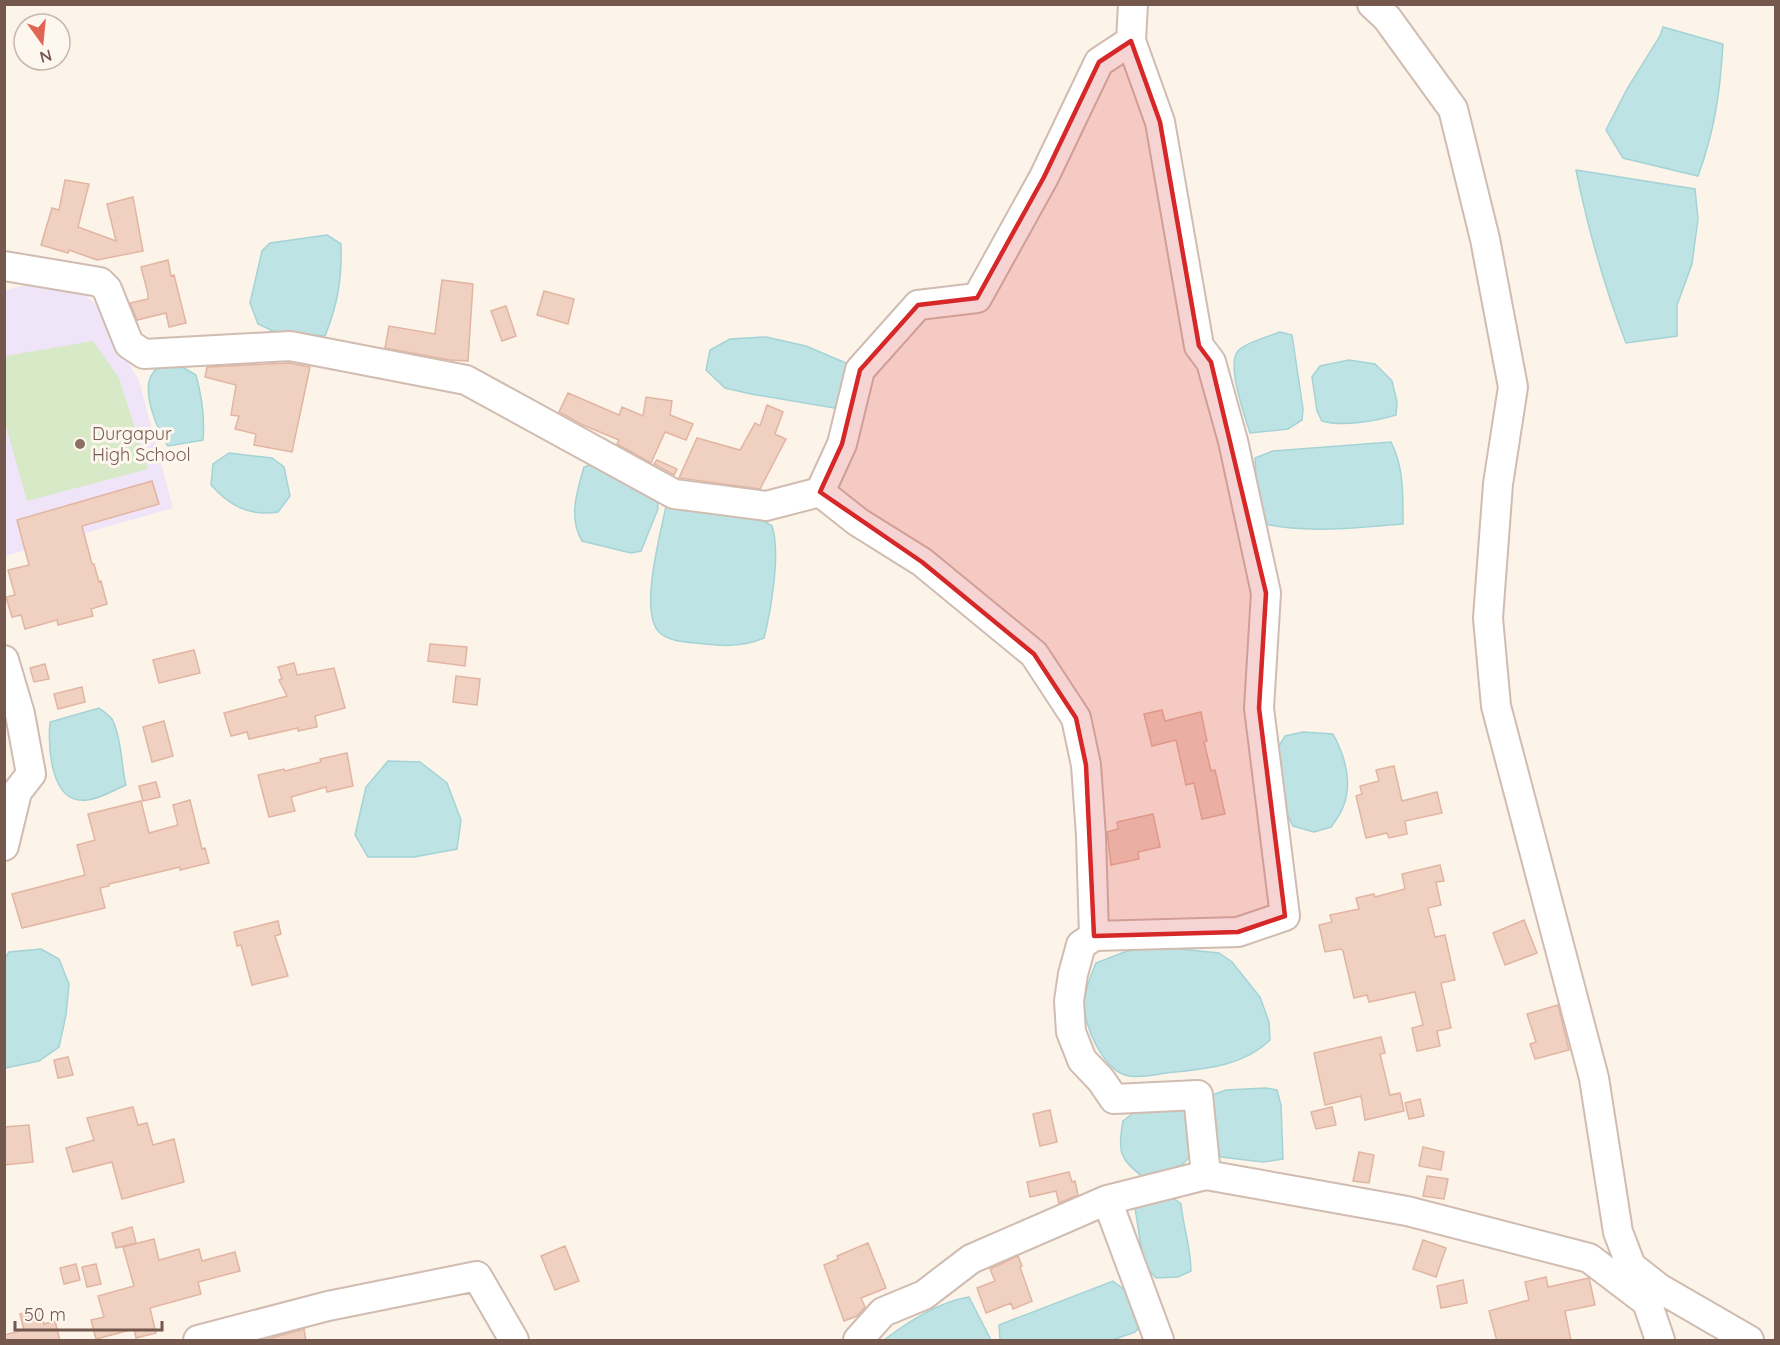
<svg xmlns="http://www.w3.org/2000/svg" width="1780" height="1345" viewBox="0 0 1780 1345" font-family="Quicksand,sans-serif">
  <style>
    .education { fill: #f0e5f8 }
    .green { fill: #d8e9c7 }
    .water { fill: #bde3e5; stroke: #a4d3d6; stroke-width: 1.5 }
    .building { fill: #f0d0c1; stroke: #e2b5a2; stroke-width: 1.5 }
    .lines { fill: none; stroke-linecap: round; stroke-linejoin: round }
    .minor-casing { stroke: #d0bcb1; stroke-width: 32 }
    .minor { stroke: #fff; stroke-width: 28 }
    .marked { fill: #d62828; fill-opacity: 0.2; stroke: #d62828; stroke-width: 4.5; stroke-linejoin: round }
    .education-dot { fill: #8d6e63; stroke: #fef7ef; stroke-width: 2 }
    .labels { text-anchor: middle; stroke-width: 6; stroke-linejoin: round; paint-order: stroke }
    .education-label { font-size: 18px; fill: #785e54; stroke: #fef7ef; text-anchor: start }
  </style>
  <rect width="100%" height="100%" fill="#fcf3e9"/>
  <path class="education" d="M 30,284 L 74,285 L 94,303 L 139,381 L 173,508 L 5,556 L 4,291 Z"/>
  <path class="green" d="M 93,341 L 119,378 L 148,469 L 27,501 L 5,423 L 5,356 Z"/>
  <path class="water" d="M 1663,27 L 1723,44 C 1720,93 1715,129 1698,176 L 1623,158 L 1606,130 L 1627,89 L 1660,36 Z
    M 1576,170 L 1695,189 L 1698,219 L 1692,264 L 1677,305 L 1677,336 L 1626,343 C 1604,286 1588,229 1576,170 Z
    M 327,235 L 341,244 C 342,279 338,303 325,336 L 273,331 L 258,324 L 250,303 L 262,251 L 270,243 Z
    M 1280,332 L 1292,335 L 1303,409 L 1302,420 L 1288,429 L 1250,433 C 1245,417 1226,364 1238,351 C 1244,343 1270,336 1280,332 Z
    M 766,337 L 806,346 L 846,363 L 847,385 L 834,408 L 751,394 L 725,388 L 706,370 L 710,350 L 730,339 Z
    M 1349,360 L 1375,364 L 1392,381 L 1397,402 L 1396,415 C 1376,421 1342,427 1322,421 L 1317,411 L 1312,377 L 1320,366 Z
    M 177,364 L 196,375 C 202,397 205,417 203,440 L 168,446 C 158,431 142,394 151,376 C 153,372 157,368 160,365 Z
    M 1391,442 C 1404,467 1403,496 1403,524 C 1360,527 1299,535 1258,522 L 1255,458 L 1273,451 Z
    M 229,453 L 272,458 L 284,467 L 290,496 L 278,512 C 249,517 229,505 211,485 L 213,464 Z
    M 590,465 L 602,468 L 657,496 L 658,509 L 641,551 L 631,553 L 582,541 C 568,517 577,492 584,467 Z
    M 681,503 L 755,515 L 772,526 C 781,553 771,610 764,638 C 741,648 720,646 696,643 C 684,642 669,641 660,633 C 638,613 661,533 666,506 Z
    M 99,708 C 104,712 111,716 113,721 C 122,740 121,765 126,785 C 114,790 100,799 87,800 C 50,805 48,746 50,722 Z
    M 1303,732 L 1333,734 C 1345,756 1353,782 1343,807 C 1341,814 1335,821 1331,827 L 1314,832 L 1293,826 L 1273,782 L 1277,749 L 1285,736 Z
    M 388,761 L 420,762 L 447,783 L 461,820 L 457,849 L 414,857 L 368,857 L 355,835 L 366,787 Z
    M 1162,947 L 1219,953 L 1232,962 L 1260,997 L 1269,1022 L 1270,1040 C 1243,1067 1202,1069 1166,1073 C 1155,1075 1140,1078 1129,1076 C 1104,1072 1083,1025 1084,1002 C 1085,989 1091,975 1096,963 L 1127,951 Z
    M 41,949 L 59,959 L 69,984 L 66,1015 L 59,1047 L 39,1061 L 5,1068 L 5,958 L 9,952 Z
    M 1266,1088 L 1277,1090 L 1281,1105 L 1283,1159 L 1263,1162 L 1221,1157 L 1214,1148 L 1204,1098 L 1226,1090 Z
    M 1185,1104 L 1196,1146 C 1184,1169 1171,1174 1146,1179 C 1120,1160 1117,1153 1123,1121 L 1139,1109 Z
    M 1172,1197 L 1181,1204 C 1183,1226 1191,1248 1191,1271 L 1178,1277 L 1156,1278 L 1144,1265 L 1135,1208 Z
    M 1113,1281 L 1131,1295 L 1144,1322 L 1135,1332 L 1112,1340 L 1000,1340 L 999,1325 Z
    M 969,1297 L 991,1340 L 884,1340 C 908,1322 938,1302 969,1297 Z"/>
  <path class="building" d="M 65,180 L 89,184 L 78,227 L 116,241 L 107,204 L 133,197 L 143,251 L 97,260 L 69,250 L 68,253 L 41,245 L 52,208 L 59,210 Z
    M 168,260 L 171,276 L 174,275 L 186,323 L 169,327 L 166,313 L 137,320 L 130,303 L 148,299 L 148,294 L 141,267 Z
    M 442,280 L 473,284 L 468,361 L 450,360 L 385,348 L 389,326 L 435,334 Z
    M 544,291 L 574,299 L 568,324 L 537,315 Z
    M 506,306 L 516,336 L 502,341 L 491,311 Z
    M 289,363 L 310,367 L 292,452 L 254,445 L 256,434 L 235,429 L 239,416 L 231,415 L 236,385 L 205,377 L 207,367 Z
    M 568,393 L 619,415 L 622,407 L 643,416 L 646,397 L 672,401 L 670,415 L 693,424 L 686,440 L 665,432 L 651,463 L 617,444 L 619,440 L 583,425 L 559,412 Z
    M 767,405 L 783,412 L 775,434 L 786,439 L 760,489 L 679,478 L 697,438 L 740,450 L 755,423 L 760,426 Z
    M 657,460 L 677,469 L 674,475 L 654,464 Z
    M 152,481 L 159,504 L 82,526 L 92,564 L 94,564 L 99,582 L 101,581 L 107,604 L 91,609 L 93,616 L 58,625 L 57,620 L 25,629 L 21,615 L 12,617 L 6,597 L 15,595 L 8,570 L 29,565 L 17,520 Z
    M 430,644 L 467,647 L 465,666 L 428,661 Z
    M 194,650 L 200,673 L 159,683 L 153,660 Z
    M 294,663 L 297,675 L 334,668 L 345,708 L 315,716 L 317,727 L 298,731 L 298,728 L 249,739 L 247,732 L 231,736 L 224,713 L 287,696 L 279,680 L 282,679 L 278,667 Z
    M 45,664 L 49,679 L 34,682 L 30,668 Z
    M 456,676 L 480,679 L 477,705 L 453,702 Z
    M 82,687 L 85,702 L 58,709 L 54,694 Z
    M 1162,710 L 1165,721 L 1201,712 L 1207,741 L 1204,742 L 1211,771 L 1215,770 L 1225,814 L 1202,819 L 1194,783 L 1186,785 L 1176,740 L 1152,746 L 1144,714 Z
    M 164,721 L 173,756 L 152,762 L 143,727 Z
    M 347,753 L 353,786 L 327,792 L 326,787 L 291,797 L 295,811 L 269,817 L 258,775 L 284,769 L 285,771 L 321,762 L 320,759 Z
    M 1394,766 L 1402,801 L 1437,792 L 1442,813 L 1405,821 L 1407,834 L 1389,838 L 1387,833 L 1366,838 L 1356,796 L 1362,794 L 1360,786 L 1379,781 L 1376,770 Z
    M 156,782 L 160,797 L 143,801 L 139,786 Z
    M 190,800 L 202,849 L 205,848 L 209,863 L 180,870 L 180,867 L 109,884 L 109,886 L 100,888 L 105,908 L 22,928 L 12,894 L 85,875 L 77,845 L 95,840 L 88,814 L 141,801 L 149,833 L 178,825 L 173,805 Z
    M 1153,814 L 1160,847 L 1138,852 L 1139,859 L 1111,865 L 1107,832 L 1118,829 L 1117,822 Z
    M 1440,865 L 1444,881 L 1436,882 L 1441,905 L 1428,908 L 1435,937 L 1445,935 L 1455,980 L 1441,983 L 1451,1028 L 1437,1031 L 1440,1046 L 1417,1051 L 1412,1028 L 1423,1025 L 1415,992 L 1369,1002 L 1367,995 L 1354,998 L 1343,951 L 1341,949 L 1325,952 L 1319,925 L 1332,922 L 1330,915 L 1359,909 L 1356,898 L 1374,894 L 1375,897 L 1405,889 L 1402,874 Z
    M 1524,920 L 1537,953 L 1505,965 L 1493,933 Z
    M 278,921 L 281,934 L 275,936 L 288,976 L 252,985 L 241,945 L 237,946 L 234,932 Z
    M 1558,1005 L 1569,1050 L 1535,1059 L 1530,1044 L 1536,1042 L 1527,1014 Z
    M 1381,1037 L 1385,1053 L 1380,1054 L 1390,1095 L 1400,1093 L 1404,1111 L 1365,1120 L 1361,1096 L 1325,1105 L 1314,1053 Z
    M 68,1057 L 73,1075 L 58,1078 L 54,1060 Z
    M 1420,1099 L 1424,1116 L 1409,1119 L 1405,1103 Z
    M 133,1107 L 138,1125 L 147,1123 L 153,1145 L 174,1139 L 184,1182 L 122,1199 L 112,1162 L 73,1172 L 66,1148 L 94,1140 L 87,1118 Z
    M 1332,1107 L 1336,1125 L 1316,1129 L 1311,1112 Z
    M 1050,1110 L 1057,1142 L 1040,1146 L 1033,1114 Z
    M 29,1125 L 33,1162 L 4,1165 L 4,1127 Z
    M 1423,1147 L 1444,1152 L 1441,1170 L 1419,1166 Z
    M 1359,1152 L 1374,1155 L 1369,1183 L 1353,1181 Z
    M 1069,1172 L 1072,1182 L 1075,1181 L 1078,1195 L 1059,1203 L 1056,1191 L 1030,1197 L 1027,1182 Z
    M 1427,1176 L 1448,1179 L 1444,1199 L 1423,1196 Z
    M 132,1227 L 136,1243 L 116,1248 L 112,1233 Z
    M 154,1239 L 159,1260 L 199,1249 L 202,1261 L 235,1252 L 240,1271 L 198,1282 L 201,1294 L 150,1308 L 156,1333 L 136,1338 L 134,1329 L 96,1339 L 91,1320 L 104,1317 L 98,1296 L 134,1286 L 123,1247 Z
    M 1423,1240 L 1446,1248 L 1436,1277 L 1413,1269 Z
    M 868,1243 L 886,1288 L 861,1298 L 865,1307 L 857,1316 L 844,1321 L 824,1265 L 838,1259 L 837,1256 Z
    M 565,1246 L 579,1281 L 555,1290 L 541,1256 Z
    M 1018,1256 L 1022,1266 L 1020,1267 L 1032,1301 L 1013,1309 L 1011,1303 L 986,1313 L 977,1288 L 995,1281 L 990,1269 Z
    M 76,1264 L 80,1280 L 64,1284 L 60,1268 Z
    M 96,1264 L 101,1284 L 87,1287 L 82,1267 Z
    M 1546,1277 L 1548,1287 L 1589,1278 L 1595,1305 L 1565,1311 L 1571,1341 L 1497,1341 L 1489,1311 L 1529,1300 L 1525,1282 Z
    M 1463,1280 L 1467,1303 L 1441,1308 L 1437,1286 Z
    M 40,1309 L 44,1324 L 55,1321 L 60,1341 L 4,1341 L 4,1335 L 24,1330 L 20,1314 Z
    M 304,1329 L 306,1341 L 261,1341 Z"/>
  <g class="lines">
    <defs>
      <path id="minor" d="M 1372,4 L 1387,18 L 1453,109 L 1485,239 L 1513,387 L 1498,484 L 1488,618 L 1496,706 L 1594,1078 L 1618,1232 L 1631,1266 L 1659,1288 L 1749,1340
        M 1131,41 L 1160,122 L 1199,346 L 1211,362 L 1233,441 L 1266,593 L 1259,708 L 1285,916 L 1238,932 L 1094,936 L 1081,945 L 1073,974 L 1069,1001 L 1071,1032 L 1082,1060 L 1101,1080 L 1114,1099 L 1198,1095 L 1206,1175
        M 4,266 L 100,282 L 107,289 L 129,344 L 144,354 L 290,346 L 466,380 L 674,494 L 766,506 L 820,492 L 842,444 L 860,370 L 918,305 L 977,298 L 1044,177 L 1099,62 L 1131,41 L 1133,4
        M 820,492 L 858,522 L 922,562 L 1034,654 L 1076,718 L 1086,765 L 1091,836 L 1094,936
        M 4,660 L 20,714 L 31,774 L 17,792 L 4,846
        M 1107,1200 L 1159,1340
        M 198,1340 L 328,1306 L 477,1276 L 514,1340
        M 858,1340 L 883,1312 L 924,1295 L 971,1259 L 1107,1200 L 1206,1175 L 1407,1211 L 1589,1258 L 1647,1302 L 1660,1340"/>
    </defs>
    <use href="#minor" class="minor-casing"/>
    <use href="#minor" class="minor"/>
  </g>
  <path class="marked" d="M 1131,41 L 1160,122 L 1199,346 L 1211,362 L 1266,593 L 1259,708 L 1285,916 L 1238,932 L 1094,936 L 1086,765 L 1076,718 L 1034,654 L 922,562 L 820,492 L 842,444 L 860,370 L 918,305 L 977,298 L 1044,177 L 1099,62 Z"/>
  <circle class="education-dot" cx="80" cy="444" r="6"/>
  <g class="labels">
    <g class="education-label">
      <text x="92" y="440">Durgapur<tspan x="92" dy="21">High School</tspan></text>
    </g>
  </g>
  <rect width="1780" height="1345" fill="none" stroke="#75584d" stroke-width="12"/>
  <g transform="translate(42 42) rotate(165)"><circle r="28" fill="#fef7ef" stroke="#c7b7ae" stroke-width="1.5"/>
  <path d="M0-4.5L10 22L0 15L-10 22Z" fill="#e06653"/>
  <text y="-9" font-size="16" font-weight="bold" text-anchor="middle" fill="#75584d">N</text>
  </g>
  <path d="M15 1321v9h147v-9" fill="none" stroke="#75584d" stroke-width="3"/>
  <text x="24" y="1321" font-size="18" fill="#75584d" stroke="#fef7ef" stroke-width="4.5" paint-order="stroke">50 m</text>
</svg>
